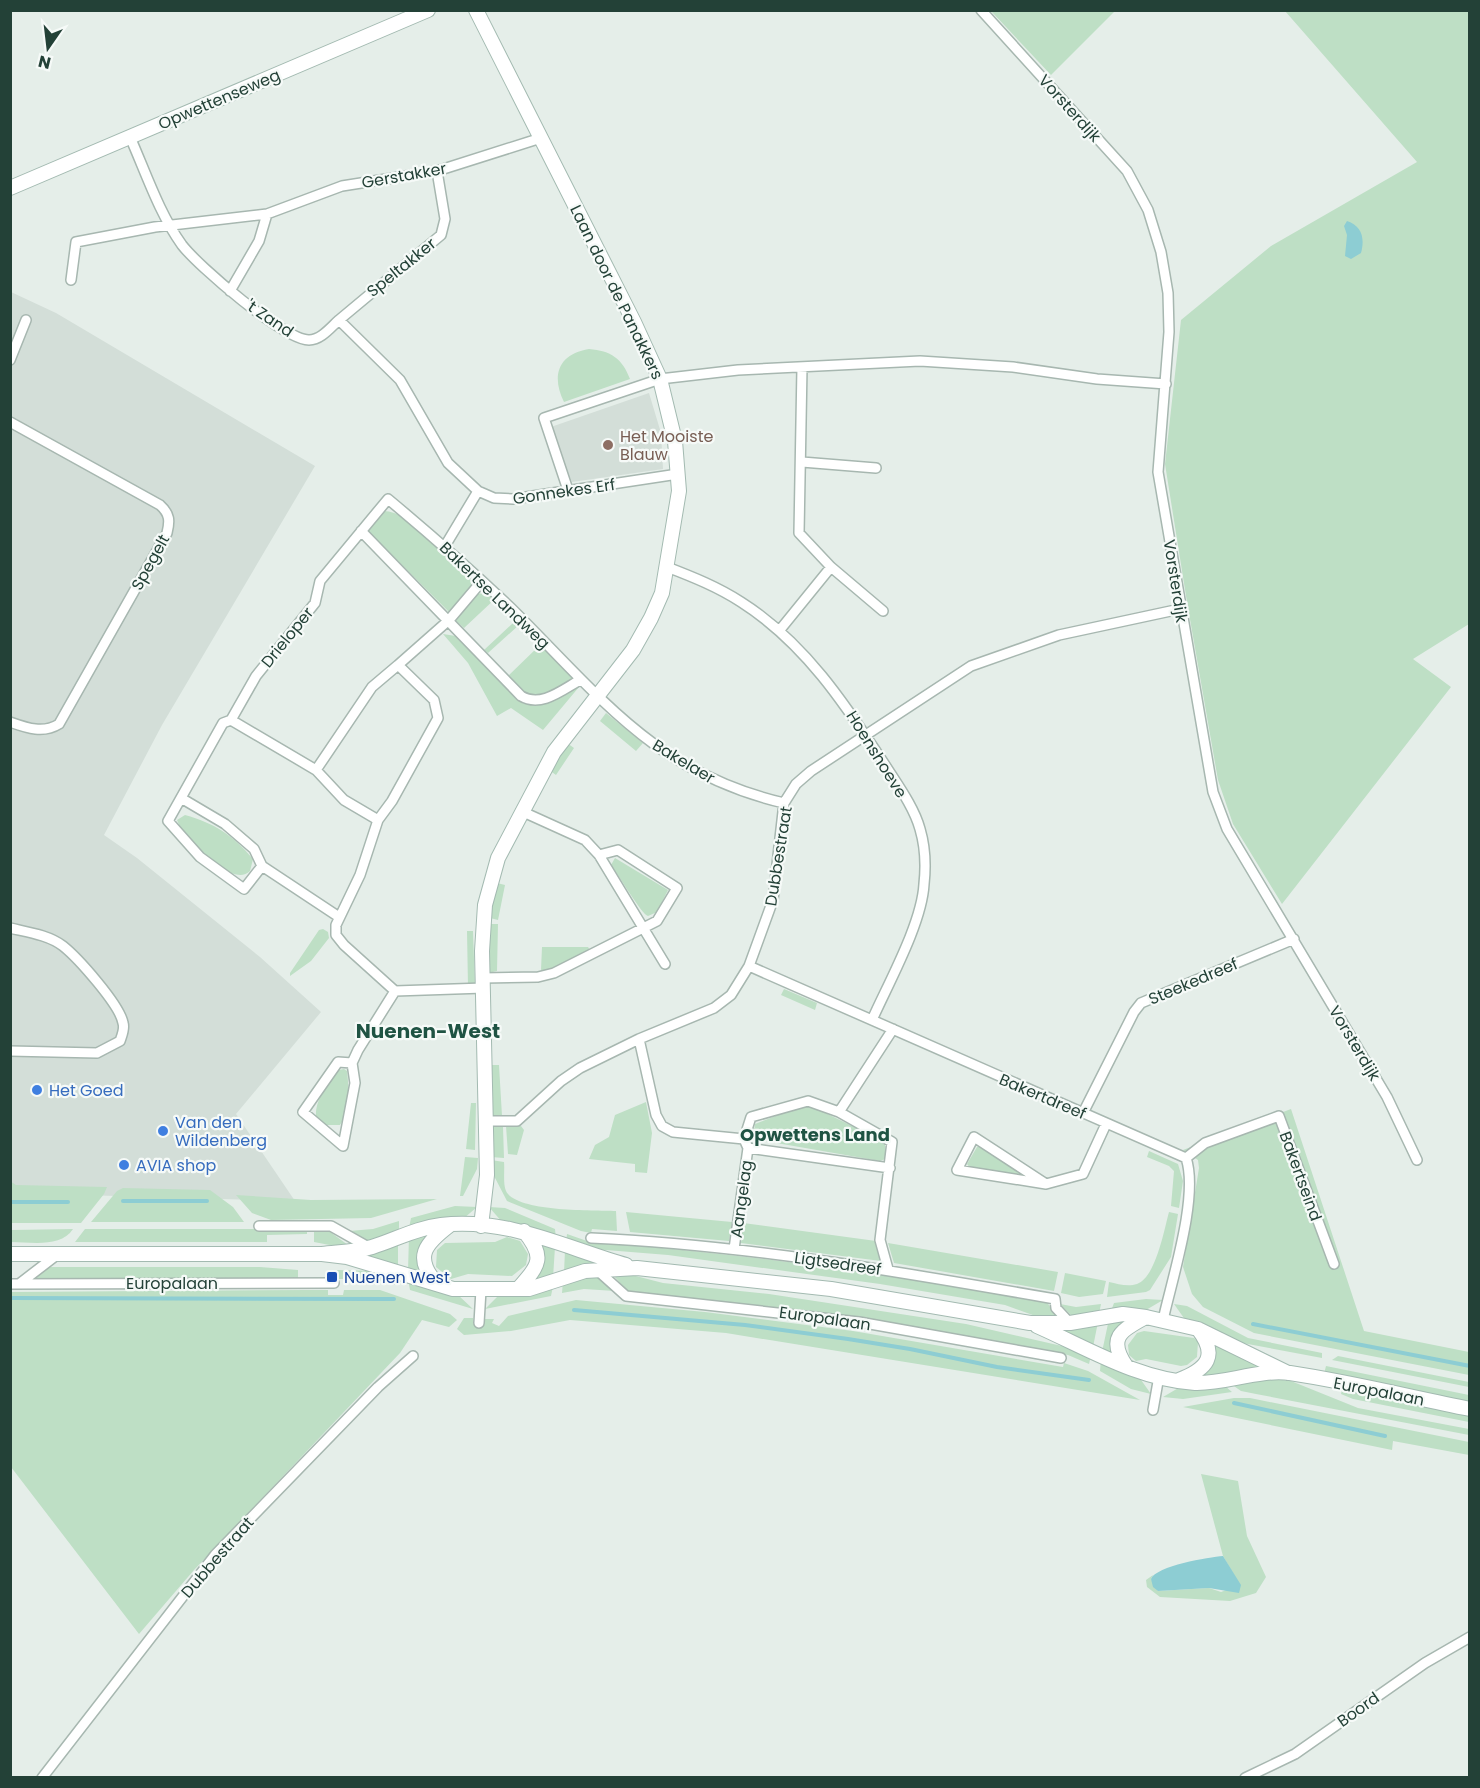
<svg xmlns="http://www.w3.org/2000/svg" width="1480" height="1788" viewBox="0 0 1480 1788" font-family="Poppins,sans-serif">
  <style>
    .built { fill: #d3ded8 }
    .green { fill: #bedfc5 }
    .water { fill: #8dcdd3 }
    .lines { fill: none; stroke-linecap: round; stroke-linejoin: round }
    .stream { stroke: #8dcdd3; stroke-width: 4 }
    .street-casing { stroke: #a7b7b0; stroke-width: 12 }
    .secondary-casing { stroke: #a3bab1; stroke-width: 16 }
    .street { stroke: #fff; stroke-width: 9 }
    .secondary { stroke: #fff; stroke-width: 14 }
    .education-dot { fill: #8d6e63; stroke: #f6faf8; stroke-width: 2 }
    .shop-dot { fill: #3f7fe0; stroke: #f6faf8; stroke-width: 2 }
    .transit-dot { fill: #1a4fb4; stroke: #f6faf8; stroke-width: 2 }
    .labels { text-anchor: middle; stroke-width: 4.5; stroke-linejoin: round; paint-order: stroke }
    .street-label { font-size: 16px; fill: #234137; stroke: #f6faf8 }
    .education-label { font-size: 16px; fill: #785e54; stroke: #f6faf8; text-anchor: start }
    .shop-label { font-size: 16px; fill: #366cbe; stroke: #f6faf8; text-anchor: start }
    .transit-label { font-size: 16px; fill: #164399; stroke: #f6faf8; text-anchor: start }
    .neighbourhood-label { font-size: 18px; font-weight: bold; fill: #1f5343; stroke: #f6faf8 }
    .quarter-label { font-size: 20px; font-weight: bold; fill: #1f5343; stroke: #f6faf8 }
  </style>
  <rect width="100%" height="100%" fill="#e5eee9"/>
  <path class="built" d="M 11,292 L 56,313 L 315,466 L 162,725 L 104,835 L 137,858 L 260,957 L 321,1012 L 236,1114 L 295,1201 L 11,1193 Z
    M 649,393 L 661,433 L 663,469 L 572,482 L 548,428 Z"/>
  <path class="green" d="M 991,11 L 1115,11 L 1051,75 Z
    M 1285,11 L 1469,11 L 1469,624 L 1413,659 L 1451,687 L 1282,904 L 1233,824 L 1218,780 L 1187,602 L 1165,464 L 1181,320 L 1271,246 L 1417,162 Z
    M 589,349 C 611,351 622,358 630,379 L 564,402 C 551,376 558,354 589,349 Z
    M 383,511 C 409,510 449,556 469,574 C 478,590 460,601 449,612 L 367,530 Z
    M 485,593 L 495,599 L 464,628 L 454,619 L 477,594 Z
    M 513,616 L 520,624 L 488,653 L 484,650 L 513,623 L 510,618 Z
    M 443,634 L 462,637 L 522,703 L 535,706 L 579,687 L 543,730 L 511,708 L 497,716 L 468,663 Z
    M 540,645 L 574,679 L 542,696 L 527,696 L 507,677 Z
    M 606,713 L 643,743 L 636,751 L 600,721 Z
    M 567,743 L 574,748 L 556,775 L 549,770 Z
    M 185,815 C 214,823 233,835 253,859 L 250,871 C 232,889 191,841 180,827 L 177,820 Z
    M 615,858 L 668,890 L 657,912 L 648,916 C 642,915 618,874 611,865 Z
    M 497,883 L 505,885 L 498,920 L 490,918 Z
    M 489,924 L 498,924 L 497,971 L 488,973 Z
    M 323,929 L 328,932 L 329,938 L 311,961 L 290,976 L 290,973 L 319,930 Z
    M 467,931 L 473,931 L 475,987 L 468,987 Z
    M 542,947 L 588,947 L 590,950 L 552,970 L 541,970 Z
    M 784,989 L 817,1003 L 815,1010 L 781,995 Z
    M 492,1065 L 499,1065 L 502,1116 L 493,1116 Z
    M 344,1069 L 347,1071 C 349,1090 351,1109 340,1125 L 325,1125 L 316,1117 C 315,1099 328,1083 339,1070 Z
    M 646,1102 L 652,1133 L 647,1173 L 635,1172 L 635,1164 L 589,1159 L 595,1145 L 609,1137 L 615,1115 Z
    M 471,1103 L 476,1103 L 475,1150 L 466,1149 Z
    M 807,1104 L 885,1142 L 885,1159 L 880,1161 L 753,1139 L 755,1124 Z
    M 1291,1109 L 1364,1331 L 1469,1352 L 1469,1375 L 1254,1333 L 1203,1307 L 1192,1294 L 1183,1267 L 1199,1168 L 1198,1160 L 1183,1150 Z
    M 506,1126 L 521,1126 L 524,1130 L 517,1155 L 508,1154 Z
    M 492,1127 L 503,1127 L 504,1158 L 491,1157 Z
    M 981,1146 L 1031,1178 L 970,1168 L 967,1164 L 977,1147 Z
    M 1149,1151 L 1178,1164 L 1183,1181 L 1179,1208 L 1171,1206 L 1174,1171 L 1169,1166 L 1147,1157 Z
    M 465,1157 L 478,1158 L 477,1169 L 463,1196 L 460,1196 Z
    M 491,1160 L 504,1162 C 505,1170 502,1188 508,1194 C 524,1212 592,1210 616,1211 L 617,1231 L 592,1229 L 591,1233 L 581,1231 L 507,1201 L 493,1174 Z
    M 10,1181 L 16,1185 L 107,1187 L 104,1194 L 81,1223 L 11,1223 Z
    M 123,1188 L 210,1190 L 233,1207 L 244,1222 L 91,1222 L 117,1191 Z
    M 236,1195 L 311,1200 L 437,1199 L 371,1218 L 271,1220 L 252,1213 Z
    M 455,1206 L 477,1207 L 463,1219 L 409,1228 L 411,1218 Z
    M 489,1207 L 505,1208 L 555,1229 L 556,1239 L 503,1223 Z
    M 626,1212 L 732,1222 L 729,1241 L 630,1232 Z
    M 1169,1212 L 1178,1214 L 1171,1257 L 1150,1290 L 1146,1292 L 1107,1297 L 1109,1282 C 1118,1284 1128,1287 1137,1284 C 1156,1277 1164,1230 1169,1212 Z
    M 399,1221 L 399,1233 L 370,1242 L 349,1231 L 373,1229 Z
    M 743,1223 L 876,1241 L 881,1261 L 741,1243 Z
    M 73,1229 C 61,1248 31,1242 11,1242 L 11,1230 Z
    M 85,1229 L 307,1229 L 307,1234 L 267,1235 L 267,1242 L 75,1242 Z
    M 314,1229 L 326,1229 L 348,1245 L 340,1247 L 314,1242 Z
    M 431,1230 L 423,1275 L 408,1271 L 409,1236 Z
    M 567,1234 L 587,1241 C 742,1254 895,1274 1047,1302 L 1057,1318 L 1041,1318 L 1005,1305 L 880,1284 L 668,1255 L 581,1248 L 566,1243 Z
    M 507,1237 L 520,1241 L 528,1254 L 526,1265 L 512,1276 L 468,1274 L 451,1279 L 436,1267 L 437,1250 L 445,1243 L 495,1242 Z
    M 398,1241 L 398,1268 L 362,1257 L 363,1253 Z
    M 545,1243 L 555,1247 L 553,1278 L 536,1284 L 534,1280 L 542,1247 Z
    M 888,1243 L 1058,1272 L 1054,1291 L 894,1263 Z
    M 565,1250 L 597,1262 L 597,1266 L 564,1273 Z
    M 49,1267 L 260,1267 L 298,1270 L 298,1279 L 34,1279 Z
    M 337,1270 L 379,1271 L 397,1275 L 397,1285 L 372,1279 L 337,1279 Z
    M 1065,1273 L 1106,1281 L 1103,1294 L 1079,1297 L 1061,1293 Z
    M 597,1274 L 615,1291 L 584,1289 L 562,1293 L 563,1281 Z
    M 632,1275 L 663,1283 L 769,1294 L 966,1324 L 1075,1349 L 1091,1355 L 1089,1364 L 1068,1355 L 869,1321 L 629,1293 L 614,1276 Z
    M 408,1279 L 458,1295 L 473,1309 L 410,1290 Z
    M 553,1286 L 551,1296 L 485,1309 L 500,1294 Z
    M 308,1290 L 328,1290 L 328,1295 L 343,1295 L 344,1290 L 380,1290 L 450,1314 L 457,1320 L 449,1327 L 422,1320 L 400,1353 L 194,1570 L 139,1634 L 11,1467 L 11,1292 Z
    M 1146,1299 L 1163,1300 L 1146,1310 L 1111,1311 L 1114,1303 Z
    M 576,1300 L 705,1312 L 853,1331 L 1063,1367 L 1064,1363 L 1088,1371 L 1140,1400 L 726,1333 L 570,1320 L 511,1331 L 464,1335 L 457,1329 L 464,1318 L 473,1318 L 473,1324 L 484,1325 L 485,1319 L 494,1319 L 492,1323 L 499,1326 L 508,1316 Z
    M 1060,1304 L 1076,1307 L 1101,1304 L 1099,1314 L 1073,1317 Z
    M 1174,1304 L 1187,1306 L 1248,1338 L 1322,1353 L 1322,1358 L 1237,1342 L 1186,1321 Z
    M 1126,1318 L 1127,1323 L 1113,1352 L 1109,1355 L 1102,1352 L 1109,1319 Z
    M 1098,1322 L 1093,1347 L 1058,1331 L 1059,1327 Z
    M 1144,1331 L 1194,1338 L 1198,1342 L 1197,1357 L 1187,1365 L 1181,1366 L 1146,1359 L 1136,1361 L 1129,1355 L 1128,1345 L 1137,1333 Z
    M 1218,1342 L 1268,1366 L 1201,1379 L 1200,1375 Z
    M 1338,1356 L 1469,1382 L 1469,1387 L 1332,1360 Z
    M 1101,1359 L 1139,1377 L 1151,1394 L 1131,1389 L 1100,1371 Z
    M 1326,1366 L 1469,1395 L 1469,1402 L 1324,1374 Z
    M 1265,1378 L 1291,1381 L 1358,1408 L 1469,1429 L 1469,1435 L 1256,1394 L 1241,1391 L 1231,1384 Z
    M 1225,1386 L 1232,1392 L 1183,1399 L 1163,1397 L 1180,1387 Z
    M 1342,1390 L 1469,1415 L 1469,1422 L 1353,1399 L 1341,1394 Z
    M 1234,1398 L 1250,1398 L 1469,1442 L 1469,1455 L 1393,1441 L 1392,1450 L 1183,1407 Z
    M 1201,1474 L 1238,1481 L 1247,1536 L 1266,1577 L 1256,1593 L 1230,1601 L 1160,1597 L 1147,1587 L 1146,1580 L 1153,1575 L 1151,1579 L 1158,1591 L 1209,1588 L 1221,1592 L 1240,1585 L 1223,1556 Z"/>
  <path class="water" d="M 1347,221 C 1362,226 1365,238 1361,253 L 1351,259 L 1345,256 L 1347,235 L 1344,226 Z
    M 1223,1556 L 1241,1585 L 1239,1593 L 1209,1588 L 1158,1591 L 1153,1587 L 1151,1579 C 1156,1566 1209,1557 1223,1556 Z"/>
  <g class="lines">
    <path class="stream" d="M 123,1201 L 207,1201
      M 10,1202 L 68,1202
      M 10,1298 L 394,1299
      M 574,1310 L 745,1325 L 848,1339 L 910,1349 L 997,1367 L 1089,1380
      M 1253,1324 L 1470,1366
      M 1234,1403 L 1385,1436"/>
    <defs>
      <path id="street" d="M 981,10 L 1127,171 L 1148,210 L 1161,252 L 1168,293 L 1169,332 L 1158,472 L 1213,792 L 1227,829 L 1387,1097 L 1417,1160
        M 130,137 C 146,173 159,213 182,245 C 198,266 284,340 309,340 C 321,340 331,327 339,320 L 400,380 L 448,463 L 478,491
        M 71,280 L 76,242 L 155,227 L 267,214 L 342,186 L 437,171 L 541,138
        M 230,291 L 259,241 L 267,214
        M 339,320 L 441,235 L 445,219 L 437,171
        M 10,360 L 26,320
        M 802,367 L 799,533 L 831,567 L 883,611
        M 10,422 L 160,505 C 170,514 170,521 167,533 L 59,724 C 43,734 27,728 10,722
        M 802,462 L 876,468
        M 568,490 L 544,418 L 660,379 L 738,370 L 920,361 L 1013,367 L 1097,379 L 1166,384
        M 361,531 L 521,696 C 541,708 562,690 580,680
        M 445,546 L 478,491 L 494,498 L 513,499 L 678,474
        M 667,567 C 693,577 718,587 741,602 C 804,642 845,704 885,765 C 897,784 914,807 920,829 C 925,846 926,866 924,884 C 922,923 889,982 872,1020
        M 482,581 L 449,620 L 398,665 L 434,700 L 438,718 L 392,801 L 378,820 L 360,875 L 336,925 L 336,935 L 344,945 L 395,991 L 484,988
        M 779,631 L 831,567
        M 231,720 L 316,770 L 344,800 L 378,820
        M 316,770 L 372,687 L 398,665
        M 181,798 L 225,824 L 254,849 L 262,866 L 244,889 L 200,857 L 168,821 L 223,723 L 231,720 L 256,676 L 315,603 L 320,581 L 388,499 C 430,534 471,570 511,608 C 600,696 655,773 784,803
        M 521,811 L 585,840 L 599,855 L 665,964
        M 262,866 L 339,917
        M 10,928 C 27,932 49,935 63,946 C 78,958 120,1005 123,1023 C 125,1029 122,1035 120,1041 L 97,1053 L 10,1051
        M 749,966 L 1186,1158 C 1199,1196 1172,1279 1163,1320
        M 483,978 L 538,977 L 554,973 L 657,921 L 677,888 L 618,850 L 599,855
        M 639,1039 L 656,1115 L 662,1126 L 673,1132 L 744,1139
        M 352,1063 L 338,1062 L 303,1112 L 343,1146 L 355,1083 L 352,1063 L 358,1050 L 395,991
        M 839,1112 L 893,1029
        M 1083,1113 L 1134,1012 L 1141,1003 L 1294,939
        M 485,1121 L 517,1121 L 561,1081 L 580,1068 L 639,1039 L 714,1008 L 731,995 L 749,966 L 773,900 L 784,803 L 796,784 L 811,771 L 971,666 L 1059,635 L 1180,609
        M 974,1137 L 1046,1184 L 957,1170 Z
        M 748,1148 L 890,1168
        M 1186,1158 L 1205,1143 L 1279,1116 L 1334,1264
        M 1046,1184 L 1083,1174 L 1106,1124
        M 259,1226 L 331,1226 L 370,1248
        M 591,1238 C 747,1245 901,1272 1055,1299 L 1056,1308 L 1070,1323
        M 734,1249 L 748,1148 L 744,1139 L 751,1117 L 808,1101 L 839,1112 L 892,1142 L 880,1240 L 888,1269
        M 597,1270 L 626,1296 L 859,1322 L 1061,1358
        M 10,1284 L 334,1283
        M 19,1284 L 58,1254
        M 479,1323 L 481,1290
        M 1153,1410 L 1159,1376
        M 42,1778 L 215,1555 L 378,1387 L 413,1356
        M 1245,1778 L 1295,1754 L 1425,1663 L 1470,1637"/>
      <path id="secondary" d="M 476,10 L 634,322 L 660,379 L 675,441 L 679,491 L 662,593 L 651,618 L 633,650 L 554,752 L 498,858 L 485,905 L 482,951 L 487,1175 L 481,1226
        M 10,188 L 428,10
        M 10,1254 L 322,1254 C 338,1252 356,1252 372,1247 C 395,1240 416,1228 441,1225 C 506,1217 566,1248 626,1265
        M 322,1254 L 347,1257 L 453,1289 L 529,1289 L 585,1271 L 637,1268 L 831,1289 L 1030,1323 L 1070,1323 L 1123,1314 L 1146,1317 L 1198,1329 L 1288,1373
        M 437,1284 C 413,1257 425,1244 450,1225
        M 518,1289 C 539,1265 546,1258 524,1231
        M 1037,1326 C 1087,1348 1139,1380 1195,1383 C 1226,1384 1258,1369 1290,1373 C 1350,1382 1410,1397 1470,1409
        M 1126,1366 C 1107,1338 1121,1330 1146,1317
        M 1179,1380 C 1207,1369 1219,1356 1198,1329"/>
    </defs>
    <use href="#street" class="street-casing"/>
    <use href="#secondary" class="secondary-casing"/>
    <use href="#street" class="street"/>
    <use href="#secondary" class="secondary"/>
  </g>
  <circle class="education-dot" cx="608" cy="445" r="6"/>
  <g class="shop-dot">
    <circle cx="37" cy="1090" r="6"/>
    <circle cx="163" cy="1131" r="6"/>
    <circle cx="124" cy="1165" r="6"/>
  </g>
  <rect class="transit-dot" x="326" y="1271" width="12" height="12" rx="3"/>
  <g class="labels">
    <g class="street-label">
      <text transform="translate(219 99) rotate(-23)" y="6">Opwettenseweg</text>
      <text transform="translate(1070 108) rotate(48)" y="6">Vorsterdijk</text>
      <text transform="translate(404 175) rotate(-10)" y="6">Gerstakker</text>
      <text transform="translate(401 267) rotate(-39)" y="6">Speltakker</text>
      <text transform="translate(617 292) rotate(64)" y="6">Laan door de Panakkers</text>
      <text transform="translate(270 318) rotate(34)" y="6">'t Zand</text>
      <text transform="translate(564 491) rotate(-8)" y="6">Gonnekes Erf</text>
      <text transform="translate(150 562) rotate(-61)" y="6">Spegelt</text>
      <text transform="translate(1176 581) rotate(81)" y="6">Vorsterdijk</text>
      <text transform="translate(495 595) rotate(44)" y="6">Bakertse Landweg</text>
      <text transform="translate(287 637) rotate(-51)" y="6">Drieloper</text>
      <text transform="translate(877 754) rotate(58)" y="6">Hoenshoeve</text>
      <text transform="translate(684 761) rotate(31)" y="6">Bakelaer</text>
      <text transform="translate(778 856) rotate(-81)" y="6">Dubbestraat</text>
      <text transform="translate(1193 981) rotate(-23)" y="6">Steekedreef</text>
      <text transform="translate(1355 1043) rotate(59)" y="6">Vorsterdijk</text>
      <text transform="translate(1043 1096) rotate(23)" y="6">Bakertdreef</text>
      <text transform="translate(1301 1176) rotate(70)" y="6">Bakertseind</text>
      <text transform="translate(741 1199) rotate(-82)" y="6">Aangelag</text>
      <text transform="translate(838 1263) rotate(8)" y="6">Ligtsedreef</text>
      <text x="172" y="1289">Europalaan</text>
      <text transform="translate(825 1318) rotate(8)" y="6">Europalaan</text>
      <text transform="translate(1379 1391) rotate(11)" y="6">Europalaan</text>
      <text transform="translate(217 1557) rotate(-49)" y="6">Dubbestraat</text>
      <text transform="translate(1358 1709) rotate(-35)" y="6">Boord</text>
    </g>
    <g class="education-label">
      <text x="620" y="442">Het Mooiste<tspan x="620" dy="18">Blauw</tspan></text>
    </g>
    <g class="shop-label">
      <text x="49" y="1096">Het Goed</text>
      <text x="175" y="1128">Van den<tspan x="175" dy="18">Wildenberg</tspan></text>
      <text x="136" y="1171">AVIA shop</text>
    </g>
    <g class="transit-label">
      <text x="344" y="1283">Nuenen West</text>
    </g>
    <g class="neighbourhood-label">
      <text x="815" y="1141">Opwettens Land</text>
    </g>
    <g class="quarter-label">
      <text x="428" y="1038">Nuenen-West</text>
    </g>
  </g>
  <rect width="1480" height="1788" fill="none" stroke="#234137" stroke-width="24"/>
  <g transform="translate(48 48) rotate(194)" stroke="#f6faf8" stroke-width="4.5" paint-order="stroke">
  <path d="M0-4.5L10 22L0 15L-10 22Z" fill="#234137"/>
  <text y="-9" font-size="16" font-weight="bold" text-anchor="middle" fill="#234137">N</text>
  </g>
</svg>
